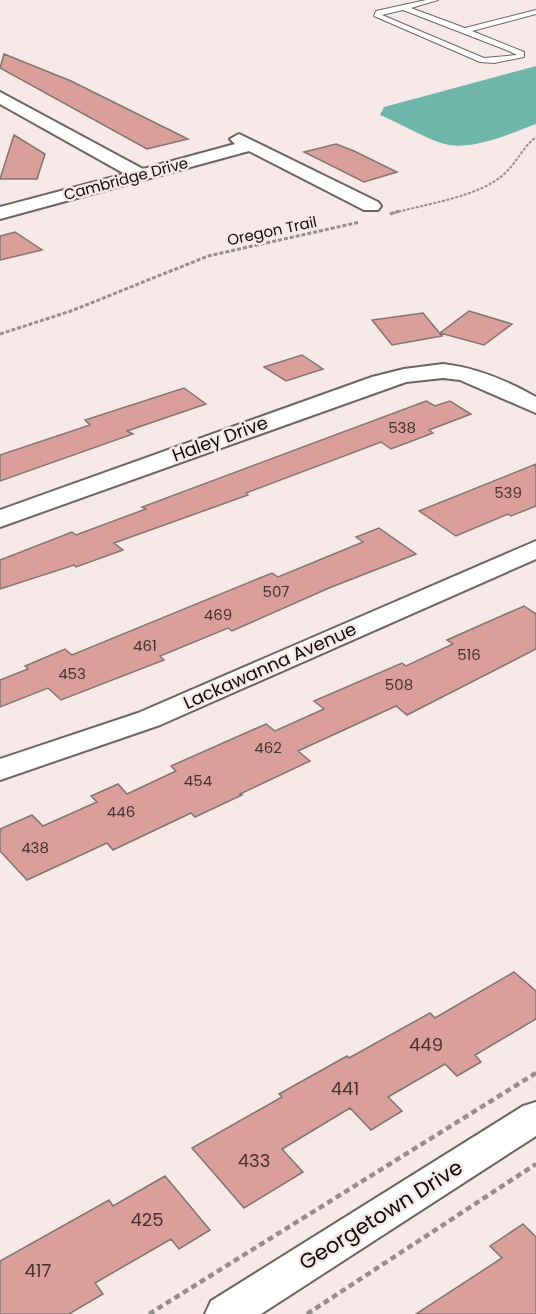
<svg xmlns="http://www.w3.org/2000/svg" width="536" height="1314" viewBox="0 0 536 1314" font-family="Poppins,sans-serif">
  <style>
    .water { fill: #70b5a9 }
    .building { fill: #db9f9b; stroke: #807473; stroke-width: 1.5 }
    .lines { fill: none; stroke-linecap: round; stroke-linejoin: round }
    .service-casing { stroke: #6f6463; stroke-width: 2 }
    .minor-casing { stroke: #6f6463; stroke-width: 4 }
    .path-far2 { stroke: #988d8d; stroke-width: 2; stroke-dasharray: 3 1.5; stroke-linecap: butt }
    .path-far1 { stroke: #988d8d; stroke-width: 3; stroke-dasharray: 4 2; stroke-linecap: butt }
    .path { stroke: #988d8d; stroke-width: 4.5; stroke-dasharray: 6 4; stroke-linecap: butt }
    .service { fill: #fff; fill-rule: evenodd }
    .minor { fill: #fff; fill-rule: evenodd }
    .labels { text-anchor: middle; stroke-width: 5; stroke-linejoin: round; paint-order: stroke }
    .far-street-label { font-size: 15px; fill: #110c0c; stroke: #f7e9e8 }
    .number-label { font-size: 15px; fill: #443130 }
    .street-label { font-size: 18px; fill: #110c0c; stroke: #f7e9e8 }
    .near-number-label { font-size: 18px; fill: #443130 }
    .near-street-label { font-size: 21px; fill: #110c0c; stroke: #f7e9e8 }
  </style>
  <rect width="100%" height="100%" fill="#f7e9e8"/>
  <path class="water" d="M 536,66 L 536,124 C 510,134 477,149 449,145 C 429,141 400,123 380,115 L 384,107 Z"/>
  <path class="building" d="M 4,54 L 71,81 L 188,139 L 147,149 L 0,68 Z
    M 14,135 L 45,154 L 37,179 L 0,179 Z
    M 336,144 L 354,151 L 397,172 L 364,182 L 304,152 Z
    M 15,232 L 42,250 L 0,260 L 0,236 Z
    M 469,311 L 512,324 L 484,345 L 440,333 Z
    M 423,313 L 442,336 L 392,345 L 372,320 Z
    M 302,355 L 323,369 L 286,381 L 264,367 Z
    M 184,388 L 206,404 L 127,431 L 133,434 L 0,481 L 0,455 L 90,425 L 85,420 Z
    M 426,401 L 435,406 L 450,401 L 471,414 L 429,430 L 433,433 L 391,449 L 381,442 L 246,493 L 248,495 L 114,543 L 123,550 L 76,567 L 74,565 L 0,589 L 0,560 L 72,532 L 76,535 L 146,509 L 142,507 Z
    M 536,464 L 536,506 L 511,516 L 508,514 L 456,536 L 419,511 Z
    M 379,528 L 416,554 L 329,588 L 232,631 L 228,628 L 160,656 L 164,660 L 61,700 L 48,688 L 0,707 L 0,680 L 28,669 L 25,666 L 65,649 L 72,655 L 272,573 L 278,577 L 363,542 L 356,537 Z
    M 524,606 L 536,614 L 536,649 L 407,715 L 396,706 L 298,751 L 310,761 L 240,794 L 242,795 L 195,817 L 191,813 L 113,850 L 107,843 L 27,880 L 0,851 L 0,829 L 32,815 L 43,826 L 97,802 L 91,796 L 118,784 L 127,794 L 176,771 L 171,766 L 266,724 L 275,731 L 324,709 L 314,701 L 402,663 L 406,666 L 453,644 L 447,640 Z
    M 514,972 L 536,991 L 536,1019 L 475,1055 L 481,1062 L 457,1076 L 445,1064 L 388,1097 L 402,1111 L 371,1130 L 350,1108 L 282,1149 L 303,1172 L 244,1208 L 192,1148 L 282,1097 L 279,1094 L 347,1056 L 349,1058 L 430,1013 L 435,1018 Z
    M 165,1176 L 210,1230 L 179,1249 L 171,1239 L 95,1283 L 103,1294 L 69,1314 L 0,1314 L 0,1261 L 109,1200 L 113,1206 Z
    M 523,1224 L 536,1237 L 536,1314 L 416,1314 L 502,1258 L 490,1246 Z"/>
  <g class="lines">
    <defs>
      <path id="service" d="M 426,0 L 438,0 L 411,8 L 465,28 L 536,10 L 536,14 L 472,31 L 524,52 L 524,57 L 494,63 L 480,62 L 374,16 L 376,11 ZM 403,10 L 509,51 L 517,55 L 484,58 L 382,15 Z"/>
      <path id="minor" d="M 0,92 L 143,169 L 235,144 L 230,139 L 239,134 L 378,202 L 381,206 L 378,210 L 364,210 L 249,151 L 0,219 L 0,207 L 125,174 L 0,104 Z
        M 443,364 C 477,368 506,380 536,397 L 536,413 L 460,380 L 443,378 L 406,382 L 0,527 L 0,510 L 372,377 L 404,369 Z
        M 536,541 L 536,559 L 160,725 L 0,780 L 0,759 L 138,713 Z
        M 536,1102 L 536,1136 L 261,1314 L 205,1314 L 211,1301 L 523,1106 Z"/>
    </defs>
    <use href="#service" class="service-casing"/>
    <use href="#minor" class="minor-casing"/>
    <path class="path-far2" d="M 394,213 C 425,204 478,197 503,175 C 516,164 522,148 536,137"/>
    <path class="path-far1" d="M 390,214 L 399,211
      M 0,334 L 71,311 L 208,256 L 360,222"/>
    <path class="path" d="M 149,1314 L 536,1073
      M 307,1314 L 536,1164"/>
    <use href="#service" class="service"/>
    <use href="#minor" class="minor"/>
  </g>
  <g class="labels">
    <g class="far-street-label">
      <text transform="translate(126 179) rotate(-15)" y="5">Cambridge Drive</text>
      <text transform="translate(272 231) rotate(-12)" y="5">Oregon Trail</text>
    </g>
    <g class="number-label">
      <text x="402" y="433">538</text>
      <text x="508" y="498">539</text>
      <text x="276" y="597">507</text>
      <text x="218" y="620">469</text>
      <text x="145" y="651">461</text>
      <text x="469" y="660">516</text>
      <text x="72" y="679">453</text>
      <text x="399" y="690">508</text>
      <text x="268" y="753">462</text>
      <text x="198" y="786">454</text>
      <text x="121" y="817">446</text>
      <text x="35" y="853">438</text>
    </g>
    <g class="street-label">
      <text transform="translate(220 439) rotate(-20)" y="6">Haley Drive</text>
      <text transform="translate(270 666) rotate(-24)" y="6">Lackawanna Avenue</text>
    </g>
    <g class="near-number-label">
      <text x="426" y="1051">449</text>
      <text x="345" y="1095">441</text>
      <text x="254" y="1167">433</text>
      <text x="147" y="1226">425</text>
      <text x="38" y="1277">417</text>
    </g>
    <g class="near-street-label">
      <text transform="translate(381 1215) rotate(-32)" y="7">Georgetown Drive</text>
    </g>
  </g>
</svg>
